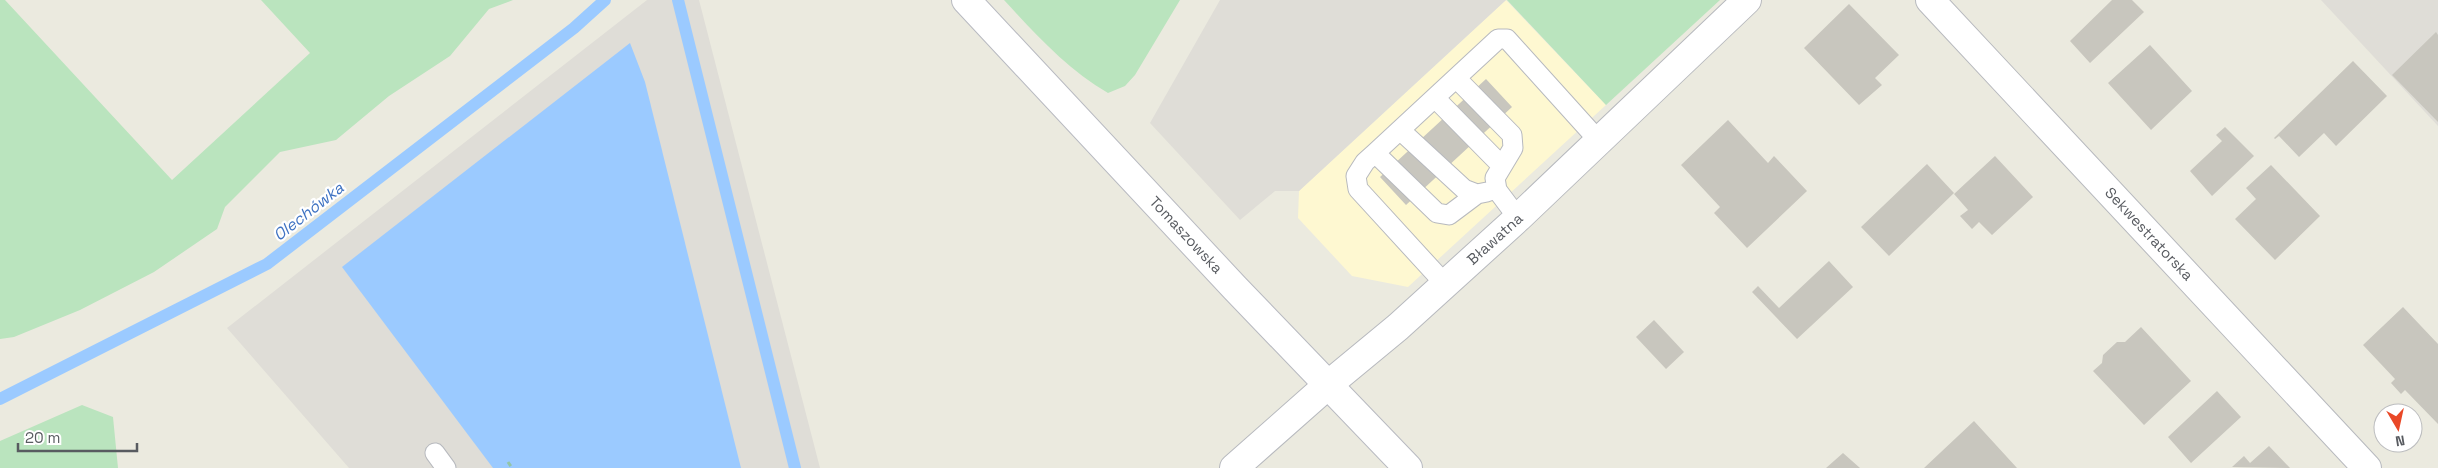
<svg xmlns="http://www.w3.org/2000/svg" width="2438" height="468" viewBox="0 0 2438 468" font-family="'Space Grotesk',sans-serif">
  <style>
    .commercial { fill: #fef8d1 }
    .industrial { fill: #dfddd7 }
    .green { fill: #bae4be }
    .water { fill: #9bcaff }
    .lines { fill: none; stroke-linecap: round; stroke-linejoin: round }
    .stream { stroke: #9bcaff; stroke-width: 12 }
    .building { fill: #c8c6be }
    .lane-casing { stroke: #b7b9be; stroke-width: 21 }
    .street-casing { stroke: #b7b9be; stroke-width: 30 }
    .secondary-casing { stroke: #b8bac1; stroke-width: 30 }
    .path { stroke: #93c5a6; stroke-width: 3; stroke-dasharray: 5 2.5; stroke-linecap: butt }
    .lane { stroke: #fff; stroke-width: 19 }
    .street { stroke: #fff; stroke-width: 28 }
    .secondary { stroke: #fff; stroke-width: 28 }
    .labels { text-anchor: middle; stroke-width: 4.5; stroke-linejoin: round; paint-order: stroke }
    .street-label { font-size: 15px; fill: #585b60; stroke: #fff }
    .water-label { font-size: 16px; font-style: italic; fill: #3e72c2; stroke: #fff }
  </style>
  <rect width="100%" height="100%" fill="#ebeadf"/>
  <path class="commercial" d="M 1506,0 L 1606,105 L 1408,287 L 1352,276 L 1298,218 L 1299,191 Z"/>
  <path class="industrial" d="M 647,0 L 699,0 L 820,468 L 349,468 L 227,328 Z
    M 1220,0 L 1506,0 L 1299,191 L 1275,191 L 1240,220 L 1150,123 Z
    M 2321,0 L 2438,0 L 2438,126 Z"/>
  <path class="green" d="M 0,0 L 5,0 L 172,180 L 310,53 L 261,0 L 513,0 L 489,9 L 450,56 L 389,96 L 336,140 L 280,152 L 225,207 L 217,229 L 154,272 L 80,310 L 14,337 L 0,339 Z
    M 1004,0 L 1180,0 L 1135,75 L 1125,86 L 1108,93 C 1068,70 1035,34 1004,0 Z
    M 1507,0 L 1720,0 L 1606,105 Z
    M 82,405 L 113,417 L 118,468 L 0,468 L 0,441 Z"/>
  <path class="water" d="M 630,43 L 645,82 L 741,468 L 493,468 L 342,267 Z"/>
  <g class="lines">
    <path class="stream" d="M 678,0 L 795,468
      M 0,399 L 267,264 L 574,28 L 605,0"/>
  </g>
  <path class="building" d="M 2112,0 L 2132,0 L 2144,12 L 2090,63 L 2070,41 Z
    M 1849,4 L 1899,55 L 1875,78 L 1882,85 L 1859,105 L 1804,48 Z
    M 2436,32 L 2438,35 L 2438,122 L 2392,75 Z
    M 2150,45 L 2192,91 L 2151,130 L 2108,83 Z
    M 2353,61 L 2387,96 L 2336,146 L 2324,133 L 2299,157 L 2279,136 L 2275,139 L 2274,138 Z
    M 1486,79 L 1512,107 L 1406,205 L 1380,177 Z
    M 1728,120 L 1768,163 L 1774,156 L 1807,191 L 1747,248 L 1714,213 L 1720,207 L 1681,165 Z
    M 2225,127 L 2254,156 L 2212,196 L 2190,171 L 2222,141 L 2216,135 Z
    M 1995,156 L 2033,197 L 1992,235 L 1979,222 L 1972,229 L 1960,216 L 1968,210 L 1954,194 Z
    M 1927,164 L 1954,193 L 1889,256 L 1861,227 Z
    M 2271,165 L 2320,216 L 2275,260 L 2235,219 L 2256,199 L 2246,188 Z
    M 1829,261 L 1853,287 L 1797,339 L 1752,292 L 1758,286 L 1779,308 Z
    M 2403,307 L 2438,344 L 2438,424 L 2405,390 L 2401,394 L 2391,383 L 2395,379 L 2363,345 Z
    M 1654,320 L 1684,352 L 1666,369 L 1636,337 Z
    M 2141,327 L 2191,381 L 2144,425 L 2093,371 L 2102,363 L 2103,355 L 2117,342 L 2125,342 Z
    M 2217,391 L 2241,417 L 2191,463 L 2168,437 Z
    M 1974,421 L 2017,468 L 1924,468 Z
    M 2269,446 L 2290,468 L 2232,467 L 2244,456 L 2250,463 Z
    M 1843,453 L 1860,468 L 1826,468 Z"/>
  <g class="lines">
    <defs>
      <path id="lane" d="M 1456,78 L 1512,135 L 1513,148 L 1495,178 L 1497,190 L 1518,218
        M 1435,98 L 1502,166
        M 1400,130 L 1464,189 L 1477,194 L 1487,192
        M 1375,153 L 1437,213 L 1449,215 L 1477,194
        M 1445,284 L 1358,189 L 1356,176 L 1365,162 L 1375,153 L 1498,39 L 1507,39 L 1599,141
        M 435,453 L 446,468"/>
      <path id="street" d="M 1930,0 L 2367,468
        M 1234,468 L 1329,384 L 1398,327 L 1518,218 L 1747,0"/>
      <path id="secondary" d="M 966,0 L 1235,288 L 1408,468"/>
    </defs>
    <use href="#lane" class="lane-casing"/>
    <use href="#street" class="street-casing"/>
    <use href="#secondary" class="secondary-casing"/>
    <path class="path" d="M 508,462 L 512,468"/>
    <use href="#lane" class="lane"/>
    <use href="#street" class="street"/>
    <use href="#secondary" class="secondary"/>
  </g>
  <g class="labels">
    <g class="street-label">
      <text transform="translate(2149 234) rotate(47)" y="5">Sekwestratorska</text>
      <text transform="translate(1186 235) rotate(47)" y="5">Tomaszowska</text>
      <text transform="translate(1495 239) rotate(-42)" y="5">Bławatna</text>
    </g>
    <g class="water-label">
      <text transform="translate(308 211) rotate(-38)" y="6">Olechówka</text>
    </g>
  </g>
  <g transform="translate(2398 428) rotate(171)"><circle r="24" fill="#ffffff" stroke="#bcbdbf"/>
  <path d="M0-4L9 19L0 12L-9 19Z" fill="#e94827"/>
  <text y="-8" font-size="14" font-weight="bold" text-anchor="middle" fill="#585b60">N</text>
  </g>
  <path d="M18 443v8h119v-8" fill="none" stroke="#585b60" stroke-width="2.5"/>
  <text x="25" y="443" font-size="15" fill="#585b60" stroke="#ffffff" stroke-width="4" paint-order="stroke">20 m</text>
</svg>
